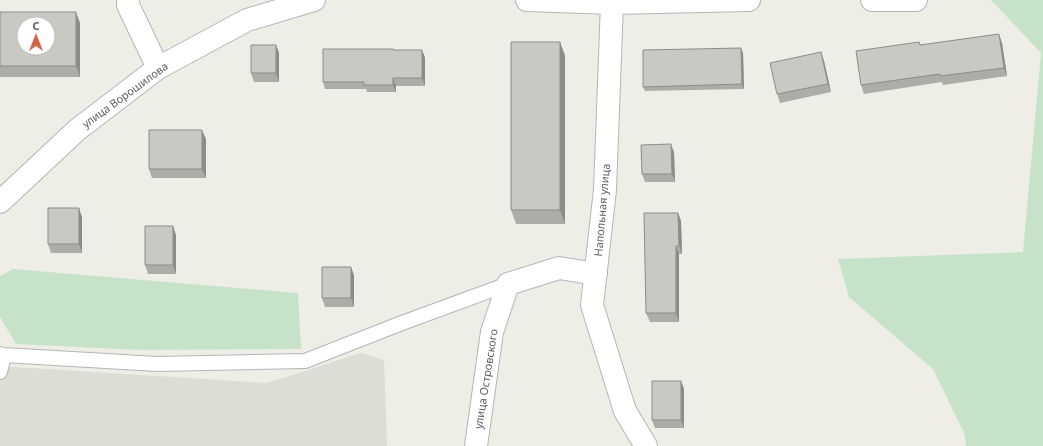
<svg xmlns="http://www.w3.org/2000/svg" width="1043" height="446" viewBox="0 0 1043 446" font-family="'Noto Sans',sans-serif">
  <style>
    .education { fill: #deddd5 }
    .green { fill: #c6e3ca }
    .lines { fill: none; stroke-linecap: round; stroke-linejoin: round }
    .service-casing { stroke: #b4b5ba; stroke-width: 16 }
    .minor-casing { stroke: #b4b5ba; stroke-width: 24 }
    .service { stroke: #fff; stroke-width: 14 }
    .minor { stroke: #fff; stroke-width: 22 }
    .wall { fill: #aeaca8 }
    .shaded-wall { fill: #8d8c88 }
    .building { fill: #cac8c3; stroke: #8d8c88; fill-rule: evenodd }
    .labels { text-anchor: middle; stroke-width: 3; stroke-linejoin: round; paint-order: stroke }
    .street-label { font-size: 11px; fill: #5e6065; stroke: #fff }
  </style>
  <rect width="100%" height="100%" fill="#eeeee7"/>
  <path class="education" d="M 361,353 L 384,360 L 387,446 L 0,446 L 0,366 L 267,383 Z"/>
  <path class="green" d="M 991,0 L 1043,0 L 1043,446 L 966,446 L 965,435 L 933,369 L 849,297 L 838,259 L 1023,252 L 1041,53 Z
    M 13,269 L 298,293 L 301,349 L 140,350 L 16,344 L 0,317 L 0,276 Z"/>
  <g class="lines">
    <defs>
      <path id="service" d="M 0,354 L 4,355 L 157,364 L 305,361 L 402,323 L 508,284
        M 0,372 L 4,355"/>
      <path id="minor" d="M 128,0 L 128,5 L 158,68
        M 527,0 L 612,3 L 749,0
        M 872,0 L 916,0
        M 612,3 L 605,190 L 592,305 L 625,411 L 646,446
        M 0,202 L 77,130 L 158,68 L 247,20 L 314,0
        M 476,446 L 492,332 L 508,284 L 559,268 L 596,274"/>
    </defs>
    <use href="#service" class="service-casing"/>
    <use href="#minor" class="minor-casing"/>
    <use href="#service" class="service"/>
    <use href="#minor" class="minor"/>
  </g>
  <path class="wall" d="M 0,12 L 80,23 L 80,77 L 0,77 Z
    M 560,42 L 565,56 L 565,224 L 516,224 L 511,210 Z
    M 919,42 L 921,45 L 1002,43 L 1007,76 L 943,85 L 942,82 L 864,94 L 861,85 Z
    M 276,45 L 279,53 L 279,82 L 254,82 L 251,73 Z
    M 394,50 L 422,50 L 425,58 L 425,86 L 396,86 L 396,92 L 367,92 L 366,89 L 325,89 L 323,82 Z
    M 743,53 L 744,89 L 645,91 L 643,87 Z
    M 824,61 L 831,92 L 780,103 L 777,94 Z
    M 206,139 L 206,178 L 152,178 L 149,169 Z
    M 674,152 L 675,182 L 645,182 L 642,174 Z
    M 678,213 L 681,221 L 682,254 L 679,254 L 679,322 L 650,322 L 646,313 Z
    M 82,217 L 82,253 L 51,253 L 48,244 Z
    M 176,235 L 176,274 L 148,274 L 145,265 Z
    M 354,275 L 354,307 L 325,307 L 322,298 Z
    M 681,381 L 684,389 L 684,428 L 655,428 L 652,420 Z"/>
  <path class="shaded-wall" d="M 76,12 L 80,23 L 80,77 L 76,66 Z
    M 999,34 L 1002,43 L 1007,76 L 1004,68 Z
    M 560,42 L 565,56 L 565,224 L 560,210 Z
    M 276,45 L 279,53 L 279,82 L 276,73 Z
    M 741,48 L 743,53 L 744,89 L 742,84 Z
    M 422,50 L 425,58 L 425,86 L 422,78 Z
    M 821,52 L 824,61 L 831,92 L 828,84 Z
    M 393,78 L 396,86 L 396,92 L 393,85 Z
    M 202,130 L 206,139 L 206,178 L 202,169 Z
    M 671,144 L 674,152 L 675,182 L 672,174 Z
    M 79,208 L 82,217 L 82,253 L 79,244 Z
    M 678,213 L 681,221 L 682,254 L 679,246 Z
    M 173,226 L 176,235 L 176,274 L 173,265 Z
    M 676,246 L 679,254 L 679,322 L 676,313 Z
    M 351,267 L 354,275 L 354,307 L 351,298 Z
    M 681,381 L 684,389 L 684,428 L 681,420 Z"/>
  <path class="building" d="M 0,12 L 76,12 L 76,66 L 0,66 ZM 24,24 L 48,24 L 48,48 L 24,48 Z
    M 999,34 L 1004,68 L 940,76 L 940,74 L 861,85 L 856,51 L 919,42 L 920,45 Z
    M 511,42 L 560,42 L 560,210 L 511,210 Z
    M 251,45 L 276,45 L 276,73 L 251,73 Z
    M 741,48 L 742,84 L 643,87 L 643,50 Z
    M 323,49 L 393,49 L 393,50 L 422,50 L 422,78 L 393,78 L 393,85 L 364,85 L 364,82 L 323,82 Z
    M 821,52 L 828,84 L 777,94 L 770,63 Z
    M 149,130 L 202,130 L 202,169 L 149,169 Z
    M 671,144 L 672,174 L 642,174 L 641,145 Z
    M 48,208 L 79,208 L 79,244 L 48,244 Z
    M 644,213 L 678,213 L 679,246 L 676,246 L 676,313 L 646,313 Z
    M 145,226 L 173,226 L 173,265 L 145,265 Z
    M 322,267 L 351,267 L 351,298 L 322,298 Z
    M 652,381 L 681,381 L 681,420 L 652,420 Z"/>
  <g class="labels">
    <g class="street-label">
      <text transform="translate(125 95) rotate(-36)" y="4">улица Ворошилова</text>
      <text transform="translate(602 210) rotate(-85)" y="4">Напольная улица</text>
      <text transform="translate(486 379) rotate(-81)" y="4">улица Островского</text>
    </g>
  </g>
  <g transform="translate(36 36)"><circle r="19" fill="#ffffff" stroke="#bfbfc1"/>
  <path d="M0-3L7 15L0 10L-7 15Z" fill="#d66345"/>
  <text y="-6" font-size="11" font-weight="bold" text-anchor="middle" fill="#5e6065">С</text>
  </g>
</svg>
